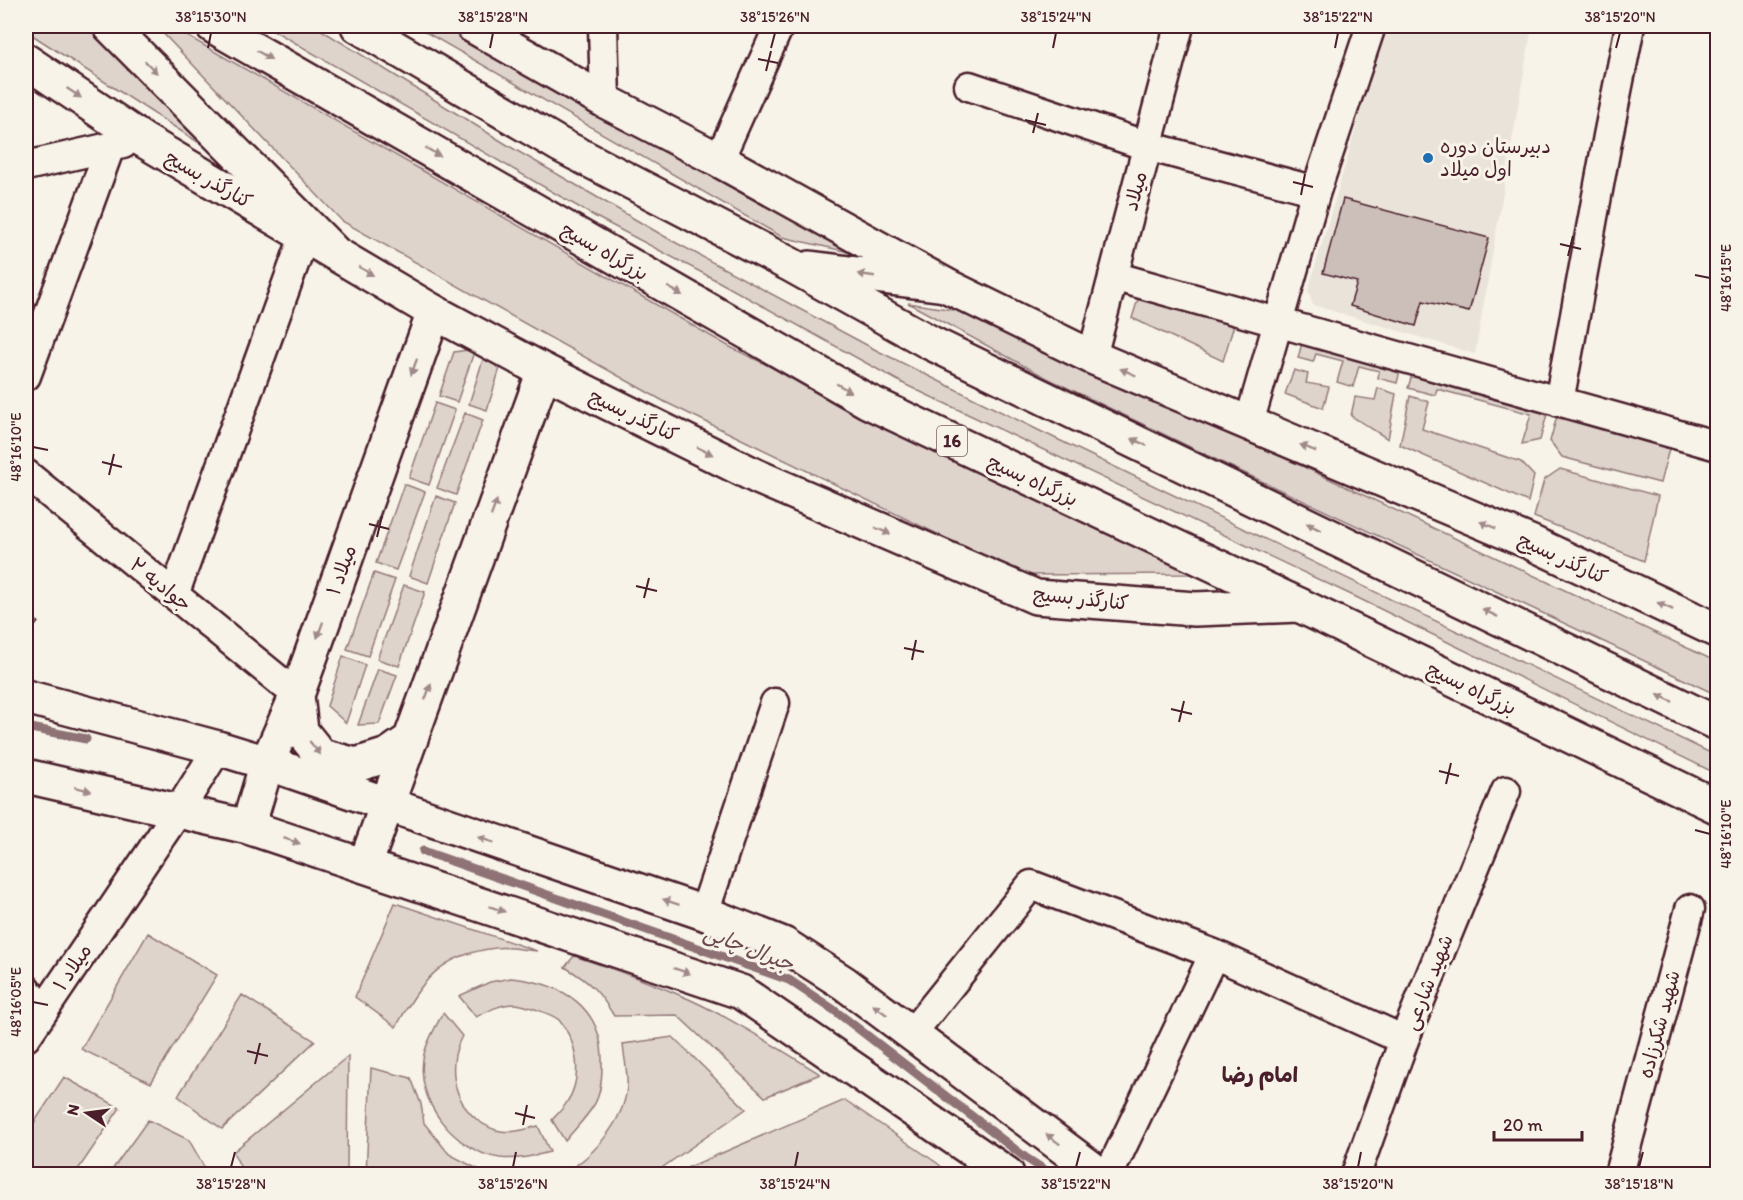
<svg xmlns="http://www.w3.org/2000/svg" width="1743" height="1200" viewBox="0 0 1743 1200" font-family="Itim,'Playpen Sans Arabic',sans-serif">
  <style>
    .built { fill: #eae3da }
    .green { fill: #ded4cc; stroke: #947a7c; stroke-width: 1.5 }
    .lines { fill: none; stroke-linecap: round; stroke-linejoin: round }
    .stream { stroke: #8e7275; stroke-width: 9 }
    .building { fill: #ccbfb9; stroke: #4a1f2b; stroke-width: 1.5 }
    .minor-casing { stroke: #4a1f2b; stroke-width: 33 }
    .tertiary-casing { stroke: #4a1f2b; stroke-width: 38 }
    .secondary-casing { stroke: #4a1f2b; stroke-width: 38 }
    .trunk-casing { stroke: #4a1f2b; stroke-width: 38 }
    .minor { stroke: #f7f3e8; stroke-width: 28 }
    .tertiary { stroke: #f7f3e8; stroke-width: 33 }
    .secondary { stroke: #f7f3e8; stroke-width: 33 }
    .trunk { stroke: #f7f3e8; stroke-width: 33 }
    .oneway { fill: #a0898a }
    .ticks { fill: none; stroke: #4a1f2b; stroke-width: 2 }
    .poi-dot { fill: #1f6fb2; stroke: #f7f3e8; stroke-width: 2 }
    .labels { text-anchor: middle; stroke-width: 6; stroke-linejoin: round; paint-order: stroke }
    .shield { fill: #f7f3e8; stroke: #7e5f64; stroke-width: 1.5 }
    .shield-label { font-size: 18px; font-weight: bold; fill: #4a1f2b }
    .poi-label { font-size: 20px; fill: #4a1f2b; stroke: #f7f3e8; text-anchor: start }
    .street-label { font-size: 20px; fill: #4a1f2b; stroke: #f7f3e8 }
    .water-label { font-size: 21px; font-style: italic; fill: #6c4950; stroke: #f7f3e8 }
    .neighbourhood-label { font-size: 21px; font-weight: bold; fill: #4a1f2b; stroke: #f7f3e8 }
    .neatline { fill: none; stroke: #4a1f2b; stroke-width: 2 }
    .ticks-label { font-size: 15px; text-anchor: middle; fill: #4a1f2b }
  </style>
  <rect width="100%" height="100%" fill="#f7f3e8"/>
  <filter id="ink" filterUnits="userSpaceOnUse"><feTurbulence type="fractalNoise" baseFrequency=".0167" numOctaves="2"/><feDisplacementMap in="SourceGraphic" scale="12" xChannelSelector="R" yChannelSelector="G"/><feConvolveMatrix kernelMatrix="1 2 1 2 8 2 1 2 1" color-interpolation-filters="sRGB"/></filter>
  <g filter="url(#ink)">
    <path class="built" d="M 1386,26 L 1532,26 L 1475,354 L 1313,305 L 1308,291 Z"/>
    <path class="green" d="M 26,26 L 87,26 L 204,146 L 26,31 Z
      M 156,26 L 170,26 L 730,347 L 1196,574 L 1022,575 L 665,402 L 342,221 Z
      M 266,26 L 315,26 L 514,149 L 669,239 L 876,350 L 1038,430 L 1717,756 L 1717,774 L 1360,599 L 906,385 L 712,278 L 596,217 Z
      M 415,26 L 456,26 L 879,259 L 782,237 Z
      M 1139,296 L 1234,325 L 1223,361 L 1132,318 Z
      M 908,303 L 980,314 L 1717,662 L 1717,695 L 1221,462 L 1047,378 Z
      M 1302,343 L 1400,371 L 1397,383 L 1378,378 L 1379,371 L 1359,366 L 1353,387 L 1337,382 L 1343,361 L 1316,354 L 1313,362 L 1298,358 Z
      M 475,349 L 457,402 L 439,396 L 454,352 Z
      M 485,353 L 500,368 L 487,410 L 469,404 Z
      M 1294,370 L 1308,374 L 1306,383 L 1329,387 L 1323,408 L 1285,394 Z
      M 1413,371 L 1549,407 L 1540,440 L 1522,444 L 1531,414 L 1437,389 L 1435,395 L 1408,388 Z
      M 1378,388 L 1396,394 L 1388,439 L 1351,416 L 1355,397 L 1375,400 Z
      M 1410,396 L 1429,402 L 1422,429 L 1521,462 L 1534,476 L 1528,502 L 1400,445 Z
      M 435,403 L 455,410 L 429,485 L 409,478 Z
      M 465,413 L 483,420 L 456,495 L 437,488 Z
      M 1557,416 L 1669,449 L 1660,483 L 1562,457 L 1550,441 Z
      M 1560,469 L 1658,496 L 1644,561 L 1534,517 L 1544,480 Z
      M 404,484 L 425,492 L 396,570 L 376,563 Z
      M 436,496 L 455,503 L 428,583 L 409,576 Z
      M 374,573 L 395,580 L 368,656 L 347,649 Z
      M 404,585 L 425,592 L 399,666 L 377,659 Z
      M 343,656 L 365,665 L 346,723 L 327,706 Z
      M 378,669 L 397,675 L 379,724 L 358,725 Z
      M 395,903 L 537,951 C 524,950 508,946 495,948 C 439,955 422,981 396,1027 L 355,997 Z
      M 148,933 L 217,975 L 151,1083 L 81,1049 Z
      M 574,956 C 614,969 653,983 691,1000 C 736,1021 778,1048 820,1074 L 765,1097 L 677,1015 L 614,1016 C 599,991 590,982 565,967 Z
      M 511,978 C 563,983 604,1007 602,1065 C 602,1078 601,1094 594,1105 C 586,1118 574,1130 565,1141 L 552,1120 C 557,1114 563,1109 567,1102 C 583,1078 578,1042 559,1020 C 552,1014 525,1005 516,1004 C 502,1003 488,1011 476,1017 L 459,996 L 490,982 Z
      M 242,995 L 315,1041 L 222,1129 L 178,1096 Z
      M 443,1013 L 462,1036 C 443,1071 457,1117 496,1130 C 510,1134 524,1130 538,1126 L 550,1152 C 533,1156 518,1160 500,1158 C 456,1152 413,1101 424,1054 C 428,1039 436,1026 443,1013 Z
      M 673,1037 L 746,1109 L 653,1174 L 560,1174 C 591,1161 625,1120 627,1086 C 628,1072 624,1058 623,1044 Z
      M 348,1056 L 347,1174 L 244,1174 L 233,1152 Z
      M 371,1068 L 411,1078 L 421,1104 L 424,1123 L 449,1154 L 487,1174 L 366,1174 Z
      M 64,1077 L 120,1108 L 75,1174 L 26,1174 L 26,1135 Z
      M 845,1100 L 937,1163 L 950,1174 L 673,1174 Z
      M 148,1120 L 189,1140 L 208,1174 L 109,1174 Z"/>
    <g class="lines">
      <path class="stream" d="M 26,727 L 86,739
        M 423,851 L 789,980 L 834,1010 L 1026,1158 L 1051,1174"/>
    </g>
    <path class="building" d="M 1343,199 L 1489,238 L 1469,312 L 1423,301 L 1416,326 L 1350,306 L 1357,282 L 1323,273 Z
      M 26,612 L 38,622 L 26,637 Z"/>
    <g class="lines">
      <defs>
        <path id="minor" d="M 603,26 L 605,101
          M 969,86 L 1147,146 L 1316,191
          M 719,160 L 779,26
          M 26,166 L 123,144
          M 1113,276 L 1718,446
          M 1092,357 L 1179,26
          M 26,376 L 110,147
          M 1559,402 L 1608,136 L 1630,26
          M 1249,423 L 1316,191 L 1371,26
          M 26,474 L 297,695
          M 174,595 L 305,234
          M 704,913 L 775,703
          M 26,989 L 42,1012
          M 912,1033 L 1031,885 L 1214,954 L 1404,1040
          M 26,1037 L 179,810 L 218,748
          M 1109,1174 L 1214,954
          M 1356,1174 L 1404,1040 L 1506,791
          M 1619,1174 L 1690,909"/>
        <path id="tertiary" d="M 297,695 L 301,731 L 321,756 L 356,765 L 388,755 L 411,739
          M 26,697 L 218,748 L 267,763 L 704,913 L 783,944 L 844,983 L 1099,1174
          M 26,776 L 248,827 L 741,992 L 1007,1174
          M 248,827 L 267,763 L 297,695 L 434,312
          M 365,865 L 544,371"/>
        <path id="secondary" d="M 473,26 L 605,101 L 719,160 L 945,285 L 1092,357 L 1532,543 L 1718,631
          M 26,61 L 143,140 L 434,312 L 544,371 L 758,477 L 1036,597 L 1195,609 L 1299,605"/>
        <path id="trunk" d="M 110,26 L 332,250
          M 213,26 L 867,401 L 1299,605 L 1718,807
          M 358,26 L 560,145 L 791,265 L 931,343 L 1718,724
          M 810,268 L 945,285"/>
      </defs>
      <use href="#minor" class="minor-casing"/>
      <use href="#tertiary" class="tertiary-casing"/>
      <use href="#secondary" class="secondary-casing"/>
      <use href="#trunk" class="trunk-casing"/>
      <use href="#minor" class="minor"/>
      <use href="#tertiary" class="tertiary"/>
      <use href="#secondary" class="secondary"/>
      <use href="#trunk" class="trunk"/>
    </g>
    <defs><path id="oneway-solid" d="M-6-.8H1V-3.2L6.5 0L1 3.2V.8H-6Z" transform="scale(1.5)"/></defs>
    <g class="oneway">
      <use href="#oneway-solid" transform="translate(264 55) rotate(30)"/>
      <use href="#oneway-solid" transform="translate(151 67) rotate(45)"/>
      <use href="#oneway-solid" transform="translate(74 93) rotate(34)"/>
      <use href="#oneway-solid" transform="translate(433 152) rotate(30)"/>
      <use href="#oneway-solid" transform="translate(366 271) rotate(31)"/>
      <use href="#oneway-solid" transform="translate(866 275) rotate(-172)"/>
      <use href="#oneway-solid" transform="translate(675 291) rotate(30)"/>
      <use href="#oneway-solid" transform="translate(414 367) rotate(110)"/>
      <use href="#oneway-solid" transform="translate(1128 372) rotate(-157)"/>
      <use href="#oneway-solid" transform="translate(844 388) rotate(30)"/>
      <use href="#oneway-solid" transform="translate(1139 442) rotate(-154)"/>
      <use href="#oneway-solid" transform="translate(1308 448) rotate(-157)"/>
      <use href="#oneway-solid" transform="translate(705 451) rotate(26)"/>
      <use href="#oneway-solid" transform="translate(494 508) rotate(-70)"/>
      <use href="#oneway-solid" transform="translate(1488 525) rotate(-157)"/>
      <use href="#oneway-solid" transform="translate(1314 527) rotate(-154)"/>
      <use href="#oneway-solid" transform="translate(883 531) rotate(23)"/>
      <use href="#oneway-solid" transform="translate(1665 606) rotate(-155)"/>
      <use href="#oneway-solid" transform="translate(1490 613) rotate(-154)"/>
      <use href="#oneway-solid" transform="translate(320 630) rotate(110)"/>
      <use href="#oneway-solid" transform="translate(428 692) rotate(-70)"/>
      <use href="#oneway-solid" transform="translate(1665 698) rotate(-154)"/>
      <use href="#oneway-solid" transform="translate(315 748) rotate(51)"/>
      <use href="#oneway-solid" transform="translate(83 789) rotate(13)"/>
      <use href="#oneway-solid" transform="translate(486 840) rotate(-161)"/>
      <use href="#oneway-solid" transform="translate(292 841) rotate(18)"/>
      <use href="#oneway-solid" transform="translate(671 902) rotate(-161)"/>
      <use href="#oneway-solid" transform="translate(497 909) rotate(19)"/>
      <use href="#oneway-solid" transform="translate(682 971) rotate(19)"/>
      <use href="#oneway-solid" transform="translate(880 1010) rotate(-144)"/>
      <use href="#oneway-solid" transform="translate(1053 1139) rotate(-143)"/>
    </g>
  </g>
  <path class="ticks" d="M 208,48 L 211,33M 490,48 L 493,33M 771,48 L 775,33M 1053,48 L 1056,33M 1335,48 L 1338,33M 1616,48 L 1620,33M 758,59 L 778,63M 766,71 L 771,51M 1025,120 L 1046,125M 1033,133 L 1038,113M 1293,182 L 1313,187M 1301,195 L 1305,174M 1560,244 L 1581,249M 1568,256 L 1573,236M 1695,275 L 1710,278M 33,447 L 48,450M 102,462 L 122,467M 109,475 L 114,454M 369,524 L 389,529M 377,537 L 382,516M 636,586 L 657,591M 644,598 L 649,578M 904,648 L 924,652M 912,660 L 916,640M 1171,709 L 1192,714M 1179,722 L 1184,701M 1439,771 L 1459,776M 1446,784 L 1451,763M 1695,830 L 1710,834M 33,1002 L 48,1005M 247,1051 L 268,1056M 255,1064 L 260,1043M 515,1113 L 535,1118M 523,1125 L 527,1105M 231,1167 L 235,1152M 513,1167 L 516,1152M 795,1167 L 798,1152M 1076,1167 L 1080,1152M 1358,1167 L 1361,1152M 1639,1167 L 1643,1152"/>
  <circle class="poi-dot" cx="1428" cy="158" r="6"/>
  <g class="labels">
    <rect class="shield" x="937" y="426" width="30" height="30" rx="4.5"/>
    <g class="shield-label">
      <text x="952" y="447">16</text>
    </g>
    <g class="poi-label">
      <text x="1440" y="153">دبیرستان دوره<tspan x="1440" dy="23">اول میلاد</tspan></text>
    </g>
    <g class="street-label">
      <text transform="translate(209 179) rotate(30)" y="7">کنارگذر بسیج</text>
      <text transform="translate(1135 191) rotate(-75)" y="7">میلاد</text>
      <text transform="translate(605 251) rotate(30)" y="7">بزرگراه بسیج</text>
      <text transform="translate(634 415) rotate(26)" y="7">کنارگذر بسیج</text>
      <text transform="translate(1033 480) rotate(25)" y="7">بزرگراه بسیج</text>
      <text transform="translate(1563 558) rotate(25)" y="7">کنارگذر بسیج</text>
      <text transform="translate(341 570) rotate(-70)" y="7">میلاد ۱</text>
      <text transform="translate(161 584) rotate(39)" y="7">جوادیه ۲</text>
      <text transform="translate(1081 598) rotate(6)" y="7">کنارگذر بسیج</text>
      <text transform="translate(1472 688) rotate(26)" y="7">بزرگراه بسیج</text>
      <text transform="translate(72 967) rotate(-56)" y="7">میلاد ۱</text>
      <text transform="translate(1428 982) rotate(-68)" y="7">شهید شارعی</text>
      <text transform="translate(1659 1024) rotate(-75)" y="7">شهید شکرزاده</text>
    </g>
    <g class="water-label">
      <text transform="translate(749 948) rotate(21)" y="7">جیرال چایی</text>
    </g>
    <g class="neighbourhood-label">
      <text x="1260" y="1082">امام رضا</text>
    </g>
  </g>
  <rect width="1743" height="1200" fill="none" stroke="#f7f3e8" stroke-width="66"/>
  <g transform="translate(87 1113) rotate(283)" stroke="#f7f3e8" stroke-width="4.5" paint-order="stroke">
  <path d="M0-4.5L10 22L0 15L-10 22Z" fill="#4a1f2b"/>
  <text y="-9" font-size="16" font-weight="bold" text-anchor="middle" fill="#4a1f2b">N</text>
  </g>
  <path d="M1494 1131v9h88v-9" fill="none" stroke="#4a1f2b" stroke-width="3"/>
  <text x="1503" y="1131" font-size="18" fill="#4a1f2b" stroke="#f7f3e8" stroke-width="4.5" paint-order="stroke">20 m</text>
  <rect x="33" y="33" width="1677" height="1134" class="neatline"/>
  <g class="ticks-label">
    <text x="211" y="22">38°15'30"N</text>
    <text x="493" y="22">38°15'28"N</text>
    <text x="775" y="22">38°15'26"N</text>
    <text x="1056" y="22">38°15'24"N</text>
    <text x="1338" y="22">38°15'22"N</text>
    <text x="1620" y="22">38°15'20"N</text>
    <text transform="translate(1726 278) rotate(-90)" y="5">48°16'15"E</text>
    <text transform="translate(16 447) rotate(-90)" y="5">48°16'10"E</text>
    <text transform="translate(1726 834) rotate(-90)" y="5">48°16'10"E</text>
    <text transform="translate(16 1002) rotate(-90)" y="5">48°16'05"E</text>
    <text x="231" y="1189">38°15'28"N</text>
    <text x="513" y="1189">38°15'26"N</text>
    <text x="795" y="1189">38°15'24"N</text>
    <text x="1076" y="1189">38°15'22"N</text>
    <text x="1358" y="1189">38°15'20"N</text>
    <text x="1639" y="1189">38°15'18"N</text>
  </g>
</svg>
